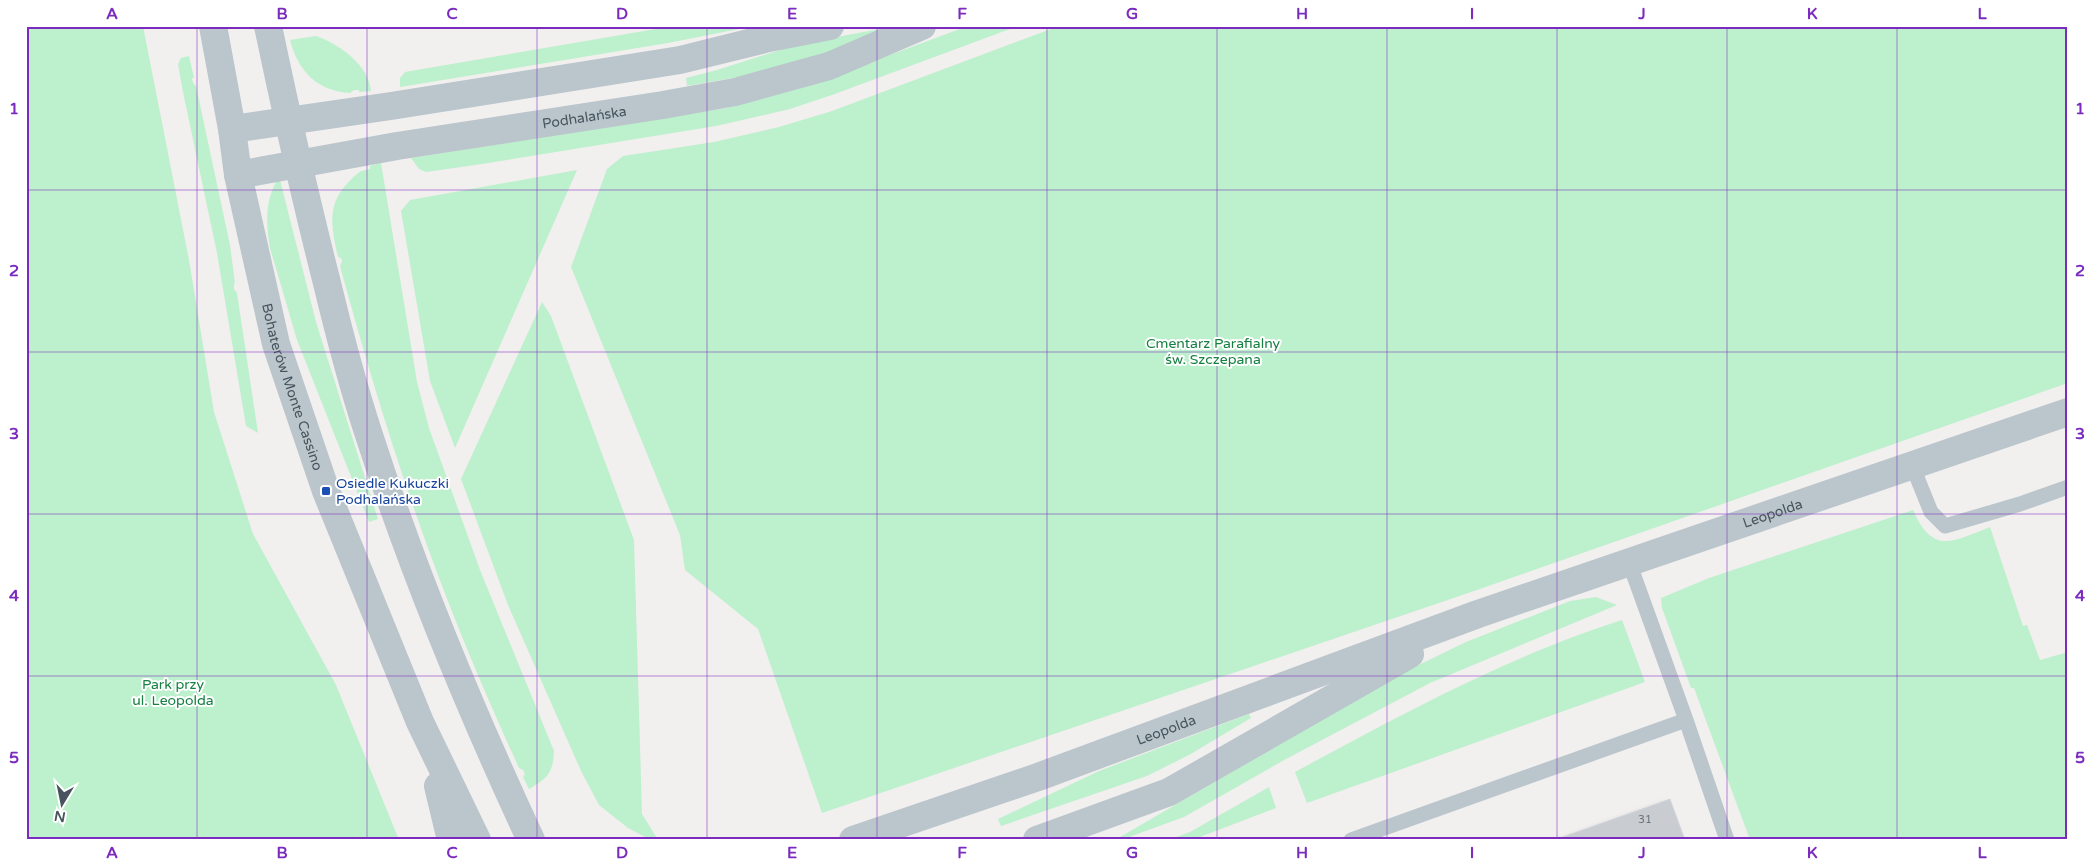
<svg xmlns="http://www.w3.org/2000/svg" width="2094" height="866" viewBox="0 0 2094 866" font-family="'Varela Round',sans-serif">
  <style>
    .green { fill: #bdf0cc }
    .building { fill: #c9cdd2; stroke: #d3d6db; filter: url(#shadow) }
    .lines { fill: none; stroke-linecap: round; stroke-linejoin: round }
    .service { stroke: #bac5cc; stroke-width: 15 }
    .minor { stroke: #bac5cc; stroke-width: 28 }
    .tertiary { stroke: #bac5cc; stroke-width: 28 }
    .grid { fill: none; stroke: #7b2cbf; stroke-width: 1; stroke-opacity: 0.55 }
    .transit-dot { fill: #1a4fb4; stroke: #fff; stroke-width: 2 }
    .labels { text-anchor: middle; stroke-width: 4; stroke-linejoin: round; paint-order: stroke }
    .number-label { font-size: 11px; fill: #68727a }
    .street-label { font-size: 14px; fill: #47545d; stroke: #fff }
    .park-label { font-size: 14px; fill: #158041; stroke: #fff }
    .transit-label { font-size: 14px; fill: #164399; stroke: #fff; text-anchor: start }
    .neatline { fill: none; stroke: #7b2cbf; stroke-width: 2 }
    .grid-label { font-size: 16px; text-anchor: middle; font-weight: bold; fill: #7b2cbf }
  </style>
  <defs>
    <filter id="shadow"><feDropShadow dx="-4.5" dy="4.5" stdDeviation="2.5" flood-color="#0004"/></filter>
  </defs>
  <rect width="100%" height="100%" fill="#f2efef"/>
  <path class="green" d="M 26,26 L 143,26 L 189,260 L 214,412 L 253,534 L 336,685 L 399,840 L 26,840 Z
    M 673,26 L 754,26 L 668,43 L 400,87 L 400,78 L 405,72 Z
    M 968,26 L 1018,26 L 832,95 L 790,109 L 716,126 L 482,164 L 426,172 L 419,169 L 411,158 L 726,108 L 798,89 Z
    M 1059,26 L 2068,26 L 2068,383 L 1477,590 L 822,813 L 758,629 L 685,570 L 680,535 L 571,267 L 607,169 L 623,156 L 714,142 L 779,127 L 832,111 Z
    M 885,28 L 824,55 L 755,74 L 687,86 L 686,78 L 717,70 L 799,44 Z
    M 316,36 C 339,44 369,65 371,91 L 359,92 L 359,90 L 354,90 L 350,93 C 317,91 298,71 290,40 Z
    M 189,56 L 194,78 L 192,78 L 193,83 L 196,86 L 230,245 L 235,283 L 234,283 L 234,289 L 237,293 L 258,433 L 246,426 L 217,253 L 183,92 L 178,64 L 181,58 Z
    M 381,163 L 417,382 L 429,428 L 480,570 L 554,751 C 553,773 548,778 529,789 L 523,777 L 525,774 L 523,770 L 519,768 C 486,696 455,623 428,548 C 394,455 366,361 340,266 L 342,261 L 341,258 L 338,257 C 329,219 327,197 361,171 L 370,169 L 370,166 Z
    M 577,170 L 455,448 L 430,381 L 401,211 L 410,200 Z
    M 280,180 L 316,322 L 378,519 L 369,522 L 297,340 L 270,248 C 266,225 265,202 276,182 Z
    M 542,302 L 551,316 L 634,540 L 642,814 L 658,840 L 651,840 L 628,828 L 599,805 L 581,771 L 508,605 L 461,479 Z
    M 1913,510 C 1933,555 1952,542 1990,527 L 2023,626 L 2027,625 L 2040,660 L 2068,652 L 2068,840 L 1750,840 L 1694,688 L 1691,688 L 1662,608 L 1661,598 L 1709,578 Z
    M 1596,597 L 1617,605 L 1430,683 L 1286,759 L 1184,817 L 1121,840 L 1115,840 L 1396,676 L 1466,642 L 1570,601 Z
    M 1622,620 L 1645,682 L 1307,803 L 1295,772 C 1378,727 1463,681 1550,646 C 1574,636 1598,628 1622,620 Z
    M 1249,714 L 1251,718 L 1189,755 L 1147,776 L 1001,826 L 998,819 L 1099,771 Z
    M 1269,787 L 1276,808 L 1192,840 L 1168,840 L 1190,832 Z"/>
  <path class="building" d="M 1670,799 L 1685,840 L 1554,840 Z"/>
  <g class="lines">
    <path class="service" d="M 1912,465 L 1931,512 L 1945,526 L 2020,504 L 2068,487
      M 1686,720 L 1727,840
      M 1351,840 L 1686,720 L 1629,562"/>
    <g class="minor">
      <path d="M 232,129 L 391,106 L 680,60 L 769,38 L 830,26"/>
      <path id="s1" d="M 238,175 L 397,146 L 663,105 L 735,92 L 829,66 L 922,26"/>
    </g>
    <g class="tertiary">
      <path id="s2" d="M 213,26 L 232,129 L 238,175 L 276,344 L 326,491 L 420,722 L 477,840"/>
      <path d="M 268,26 C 286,112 305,197 327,283 C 339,333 352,383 368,432 C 413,572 469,707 531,840"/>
      <path d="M 438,786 L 451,840"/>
      <path id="s3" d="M 853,840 L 1038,777 L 1478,614 L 2068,412"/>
      <path d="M 1037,840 L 1169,792 L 1410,654"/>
    </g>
  </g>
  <path class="grid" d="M 197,26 L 197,840M 367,26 L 367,840M 537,26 L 537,840M 707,26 L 707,840M 877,26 L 877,840M 1047,26 L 1047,840M 1217,26 L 1217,840M 1387,26 L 1387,840M 1557,26 L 1557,840M 1727,26 L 1727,840M 1897,26 L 1897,840M 26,190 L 2068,190M 26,352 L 2068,352M 26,514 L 2068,514M 26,676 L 2068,676"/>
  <rect class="transit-dot" x="321" y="486" width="10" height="10" rx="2.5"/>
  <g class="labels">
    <g class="number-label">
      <text x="1645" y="823">31</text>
    </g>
    <g class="street-label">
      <text dy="5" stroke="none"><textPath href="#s1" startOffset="351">Podhalańska</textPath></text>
      <text dy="5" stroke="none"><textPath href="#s2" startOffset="370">Bohaterów Monte Cassino</textPath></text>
      <text dy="5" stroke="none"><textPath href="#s3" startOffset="976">Leopolda</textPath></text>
      <text dy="5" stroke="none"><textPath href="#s3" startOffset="332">Leopolda</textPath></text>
    </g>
    <g class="park-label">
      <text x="1213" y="348">Cmentarz Parafialny<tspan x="1213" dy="16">św. Szczepana</tspan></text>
      <text x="173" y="689">Park przy<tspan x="173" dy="16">ul. Leopolda</tspan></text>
    </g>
    <g class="transit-label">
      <text x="336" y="488">Osiedle Kukuczki<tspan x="336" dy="16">Podhalańska</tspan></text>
    </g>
  </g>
  <rect width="2094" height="866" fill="none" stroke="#ffffff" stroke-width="55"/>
  <g transform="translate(62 804) rotate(190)" stroke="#ffffff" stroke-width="4" paint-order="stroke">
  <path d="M0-4L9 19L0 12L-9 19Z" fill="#47545d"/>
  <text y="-8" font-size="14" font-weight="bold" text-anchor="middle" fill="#47545d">N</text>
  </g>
  <rect x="28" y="28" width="2038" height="810" class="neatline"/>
  <g class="grid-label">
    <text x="112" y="19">A</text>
    <text x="282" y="19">B</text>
    <text x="452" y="19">C</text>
    <text x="622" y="19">D</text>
    <text x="792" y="19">E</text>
    <text x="962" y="19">F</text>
    <text x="1132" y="19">G</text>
    <text x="1302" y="19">H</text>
    <text x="1472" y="19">I</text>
    <text x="1642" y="19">J</text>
    <text x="1812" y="19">K</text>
    <text x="1982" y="19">L</text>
    <text x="14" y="114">1</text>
    <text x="2080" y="114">1</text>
    <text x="14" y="276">2</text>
    <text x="2080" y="276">2</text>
    <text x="14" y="439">3</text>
    <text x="2080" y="439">3</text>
    <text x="14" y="601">4</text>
    <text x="2080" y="601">4</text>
    <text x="14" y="763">5</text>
    <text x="2080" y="763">5</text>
    <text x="112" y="858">A</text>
    <text x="282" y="858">B</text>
    <text x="452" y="858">C</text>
    <text x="622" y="858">D</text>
    <text x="792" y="858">E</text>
    <text x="962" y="858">F</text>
    <text x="1132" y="858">G</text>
    <text x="1302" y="858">H</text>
    <text x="1472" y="858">I</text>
    <text x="1642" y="858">J</text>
    <text x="1812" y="858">K</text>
    <text x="1982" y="858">L</text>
  </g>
</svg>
